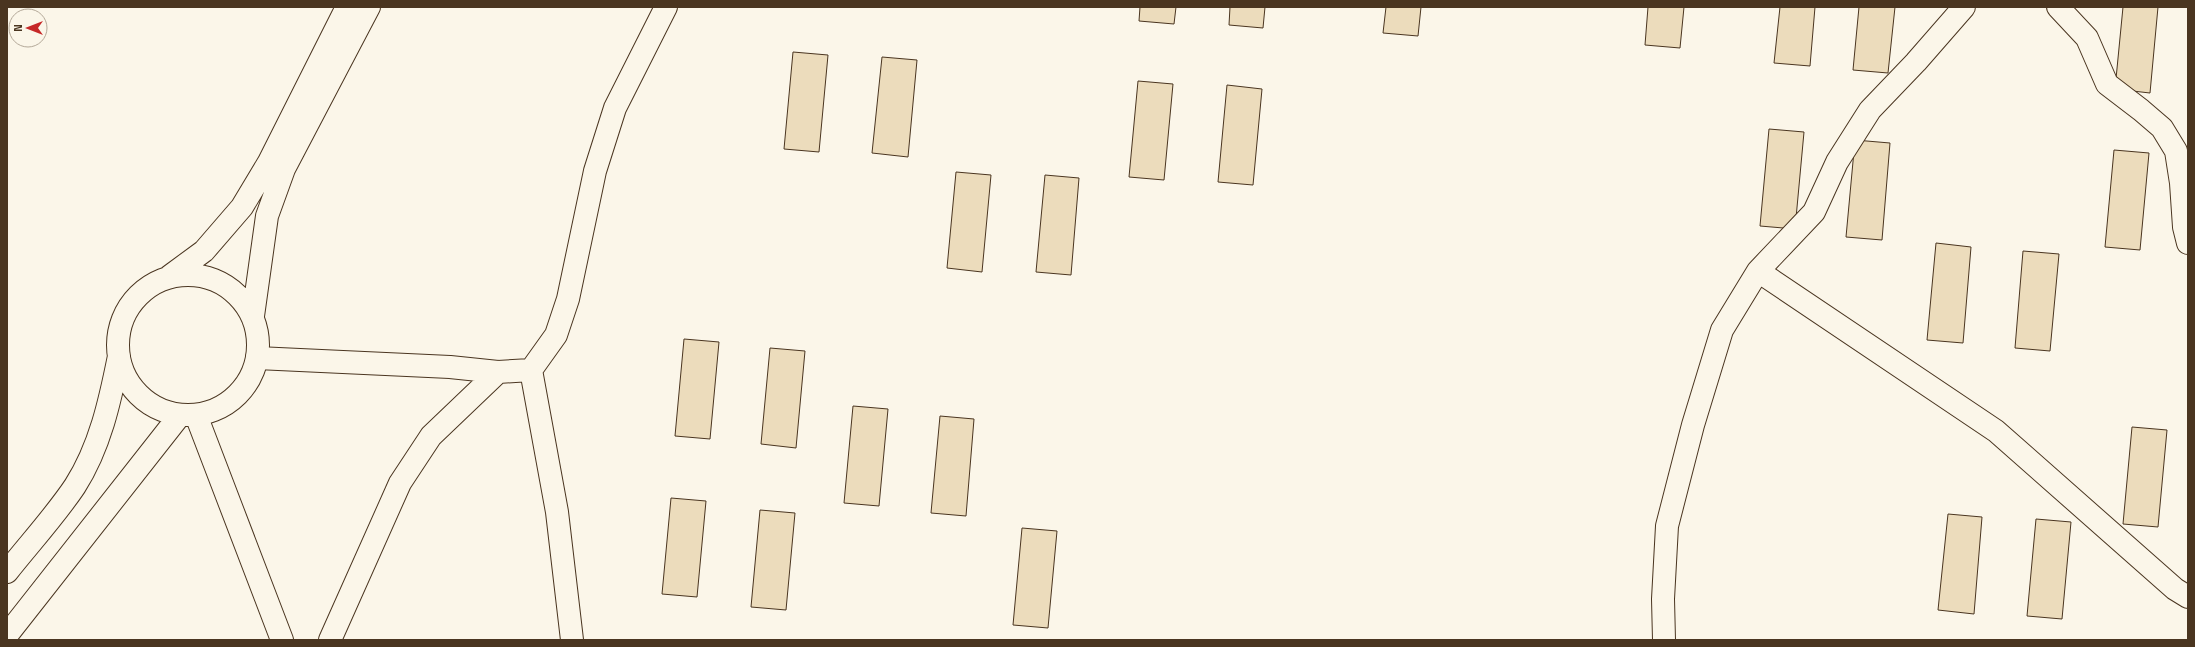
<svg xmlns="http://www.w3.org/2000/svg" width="2195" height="647" viewBox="0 0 2195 647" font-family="'Titillium Web',sans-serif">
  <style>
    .building { fill: #ecdcbc; stroke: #4a3520 }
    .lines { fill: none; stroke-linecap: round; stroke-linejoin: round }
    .minor-casing { stroke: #4a3520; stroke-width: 24 }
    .tertiary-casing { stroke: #4a3520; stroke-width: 24 }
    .minor { stroke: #fbf6e9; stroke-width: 22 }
    .tertiary { stroke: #fbf6e9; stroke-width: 22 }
  </style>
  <rect width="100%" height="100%" fill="#fbf6e9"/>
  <path class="building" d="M 1140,7 L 1176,7 L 1174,24 L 1139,21 Z
    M 1230,7 L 1265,7 L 1263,28 L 1229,25 Z
    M 1386,7 L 1421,7 L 1418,36 L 1383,33 Z
    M 1648,7 L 1684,7 L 1680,48 L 1645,45 Z
    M 1780,7 L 1815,7 L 1810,66 L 1774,63 Z
    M 1859,7 L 1895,7 L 1888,73 L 1853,70 Z
    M 2123,7 L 2158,7 L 2150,93 L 2115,89 Z
    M 793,52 L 828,55 L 819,152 L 784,149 Z
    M 882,57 L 917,60 L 908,157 L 872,153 Z
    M 1138,81 L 1173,84 L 1164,180 L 1129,177 Z
    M 1227,85 L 1262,89 L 1253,185 L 1218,182 Z
    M 1769,129 L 1804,132 L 1795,229 L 1760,226 Z
    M 1855,140 L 1890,143 L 1882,240 L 1846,237 Z
    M 2114,150 L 2149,153 L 2140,250 L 2105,247 Z
    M 956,172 L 991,175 L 982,272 L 947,268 Z
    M 1045,175 L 1079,178 L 1071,275 L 1036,272 Z
    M 1936,243 L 1971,247 L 1963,343 L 1927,340 Z
    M 2023,251 L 2059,254 L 2050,351 L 2015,348 Z
    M 684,339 L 719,342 L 710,439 L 675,436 Z
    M 770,348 L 805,351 L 796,448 L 761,444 Z
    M 853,406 L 888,409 L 879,506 L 844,503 Z
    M 940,416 L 974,419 L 966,516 L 931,513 Z
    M 2132,427 L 2167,430 L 2158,527 L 2123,524 Z
    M 671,498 L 706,501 L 697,597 L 662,594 Z
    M 760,510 L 795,513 L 786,610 L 751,607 Z
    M 1948,514 L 1982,517 L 1974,614 L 1938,610 Z
    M 2036,519 L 2071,522 L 2062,619 L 2027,616 Z
    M 1022,528 L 1057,531 L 1048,628 L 1013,625 Z"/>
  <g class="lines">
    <defs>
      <path id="minor" d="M 2058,7 L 2087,38 L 2107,84 L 2141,110 L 2162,128 L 2176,151 L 2181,183 L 2184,227 L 2188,243
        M 1758,271 L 1996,431 L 2175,589 L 2188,597
        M 257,358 L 450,367 L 498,372 L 531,370 L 556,335 L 568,299 L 595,171 L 615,108 L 666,7
        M 531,370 L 557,512 L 572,640
        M 196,415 L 282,640
        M 330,640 L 400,483 L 431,436 L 498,372
        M 1664,640 L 1663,599 L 1667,526 L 1693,425 L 1722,330 L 1758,271 L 1814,212 L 1837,162 L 1870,110 L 1916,62 L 1964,7"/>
      <path id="tertiary" d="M118 345a70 70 0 1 1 140 0a70 70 0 1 1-140 0Z
        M 170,276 L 204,251 L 242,207 L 269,162 L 347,7
        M 253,316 L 267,216 L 284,169 L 369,7
        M 7,572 C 29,544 55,516 75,486 C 100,447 110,401 119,356
        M 7,635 L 180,415"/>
    </defs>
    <use href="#minor" class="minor-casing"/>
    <use href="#tertiary" class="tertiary-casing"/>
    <use href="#minor" class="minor"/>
    <use href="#tertiary" class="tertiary"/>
  </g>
  <rect width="2195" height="647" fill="none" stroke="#4a3520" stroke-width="16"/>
  <g transform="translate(28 28) rotate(270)"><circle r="19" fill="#fbf6e9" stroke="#b4a999"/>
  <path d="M0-3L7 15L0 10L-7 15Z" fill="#c62828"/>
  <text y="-6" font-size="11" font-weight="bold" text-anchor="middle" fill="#4a3520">N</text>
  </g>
</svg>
